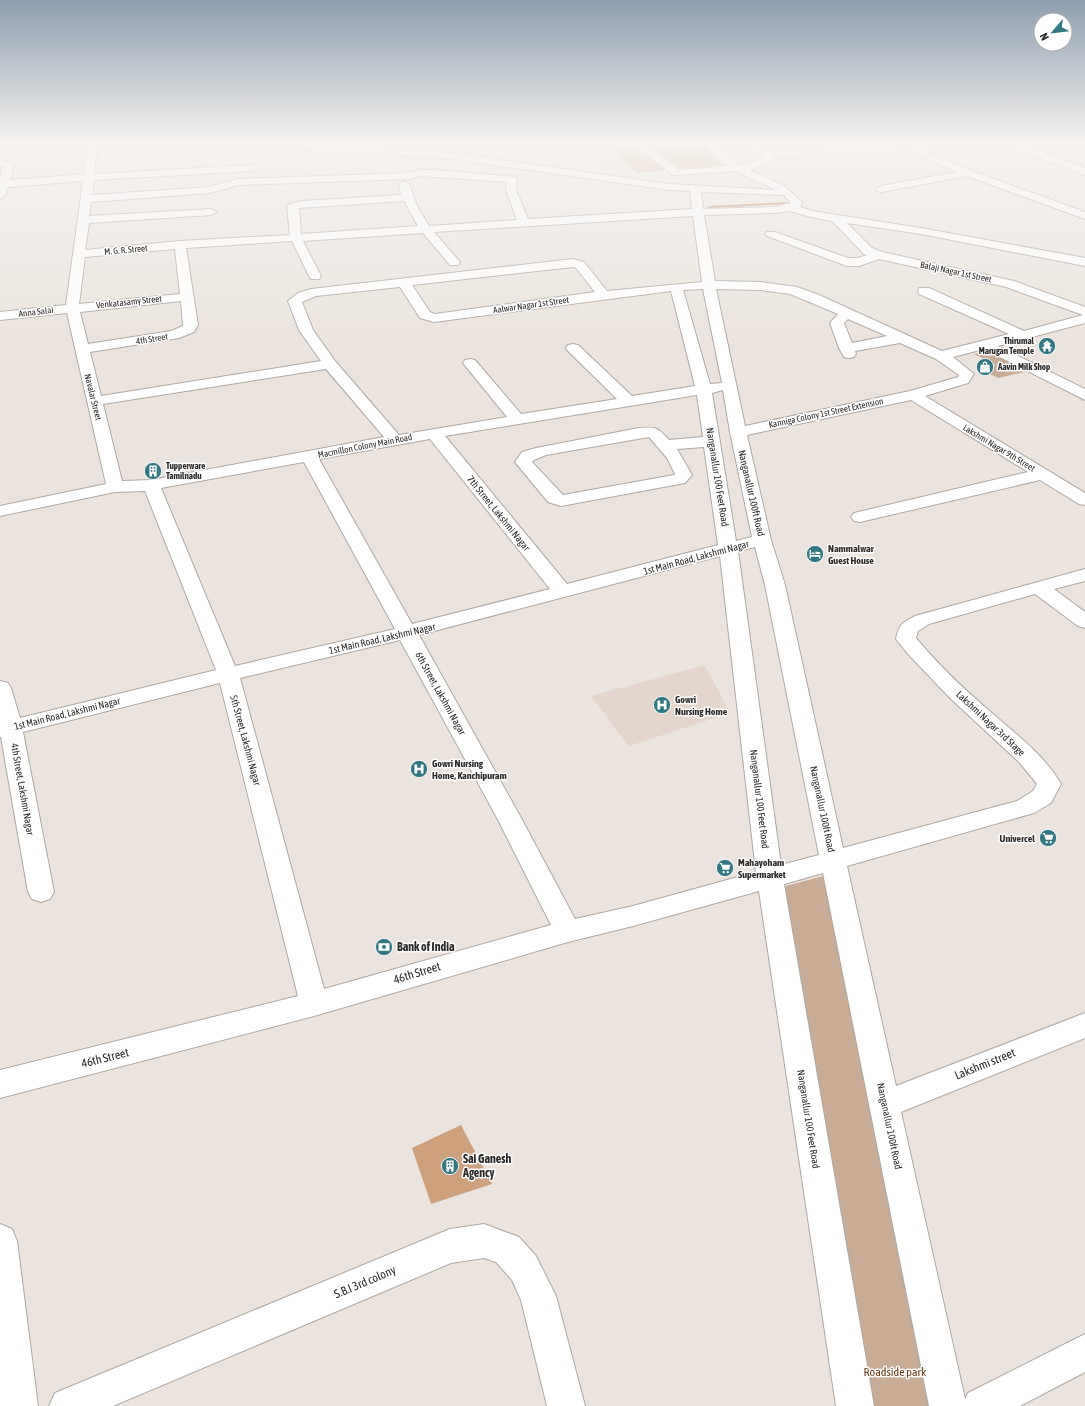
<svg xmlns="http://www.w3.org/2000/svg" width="1085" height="1406" viewBox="0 0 1085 1406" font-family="'Asap Condensed',sans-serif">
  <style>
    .built { fill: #e4d6cd }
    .green { fill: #c8ac96 }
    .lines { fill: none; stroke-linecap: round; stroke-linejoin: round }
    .stream { fill: #a87d5b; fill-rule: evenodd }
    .building { fill: #cea17e }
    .minor-casing { stroke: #aea7a2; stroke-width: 2 }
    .major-casing { stroke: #c4c3c2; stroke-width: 2 }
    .minor { fill: #fff; fill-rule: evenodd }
    .major { fill: #fed7b9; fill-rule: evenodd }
    .rail-casing { stroke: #85807d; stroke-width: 2 }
    .rail { stroke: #fff; stroke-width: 1.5; stroke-dasharray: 4.5; stroke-linecap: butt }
    .labels { text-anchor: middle; stroke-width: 3; stroke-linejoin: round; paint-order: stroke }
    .far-street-label { font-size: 9px; fill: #2b2826; stroke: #fff }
    .far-poi-label { font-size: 9px; font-weight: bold; fill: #2b2826; stroke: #fff; text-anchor: start }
    .street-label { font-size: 10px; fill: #2b2826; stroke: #fff }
    .poi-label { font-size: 10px; font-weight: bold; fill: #2b2826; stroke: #fff; text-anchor: start }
    .near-poi-label { font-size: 12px; font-weight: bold; fill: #2b2826; stroke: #fff; text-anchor: start }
    .near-street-label { font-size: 12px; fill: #2b2826; stroke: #fff }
    .near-park-label { font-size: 12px; fill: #663a12; stroke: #fff }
  </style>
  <rect width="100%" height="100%" fill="#ebe4de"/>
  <path class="built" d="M 605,143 L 614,154 L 633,170 L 607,169 L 568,144 Z
    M 708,143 L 984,143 L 769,152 L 760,145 L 714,149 Z
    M 705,665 L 730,713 L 629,746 L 591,696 Z"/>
  <path class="green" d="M 990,350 L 1029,371 L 998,378 L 982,370 L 996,365 L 974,354 Z
    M 827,875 L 935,1406 L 868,1406 L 782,887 Z"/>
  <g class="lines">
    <path class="stream" d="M 787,202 L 788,204 L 709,208 L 707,207 L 709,206 Z"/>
  </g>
  <path class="building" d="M 647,143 L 700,143 L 723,165 L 679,168 Z
    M 631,144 L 665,170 L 638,173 L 617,155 L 620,154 L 612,146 Z
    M 461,1125 L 492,1184 L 431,1204 L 412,1148 Z"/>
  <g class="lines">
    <defs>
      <path id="minor" d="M 88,143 L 296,143 L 453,153 L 669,184 L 776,190 L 739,173 L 738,171 L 673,175 L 632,143 L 644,143 L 679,170 L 727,166 L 702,143 L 713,143 L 740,166 L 763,159 L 747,143 L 758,143 L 766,151 L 934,143 L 967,143 L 968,145 L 966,147 L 963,148 L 921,150 L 972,171 L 1085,212 L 1085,219 L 967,176 L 881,192 L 877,191 L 876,189 L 881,186 L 957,172 L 912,153 L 911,150 L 772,157 L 774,159 L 770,164 L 749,170 L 783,185 L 801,201 L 802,203 L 800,207 L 812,211 L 921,228 L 1085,258 L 1085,266 L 921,234 L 847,223 L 872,248 L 882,252 L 1014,281 L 1085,307 L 1085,323 L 998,346 L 1085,389 L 1085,400 L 984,349 L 953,357 L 974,374 L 968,383 L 925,396 L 1085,493 L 1085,505 L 1079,504 L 1040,480 L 860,522 L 854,521 L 851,517 L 854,513 L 1028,472 L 911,400 L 747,435 L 771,540 L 785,585 L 843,848 L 1017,801 L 1033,791 L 1037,784 L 1019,762 L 951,699 L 908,654 L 896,639 C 899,624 902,623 915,616 L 1085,569 L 1085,581 L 1054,589 L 1085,612 L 1085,628 L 1078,626 L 1035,594 L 929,624 L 918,631 L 916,638 C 939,666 966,691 993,714 C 1018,736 1044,755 1061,784 L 1051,803 L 1034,813 L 847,866 L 896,1086 L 1085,1013 L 1085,1038 L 901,1112 L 965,1399 L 968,1393 L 1085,1334 L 1085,1372 L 1020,1406 L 929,1406 L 823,873 L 784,884 L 874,1406 L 836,1406 L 759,891 L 633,926 L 568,942 L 314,1016 L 0,1098 L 0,1070 L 298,996 L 220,683 L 23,732 L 54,892 L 50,899 L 41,902 L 32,899 L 28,892 L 1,737 L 0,737 L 0,681 L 8,683 L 11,688 L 20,718 L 216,670 L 145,491 L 115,492 L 0,516 L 0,506 L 106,484 L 67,313 L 0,320 L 0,312 L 66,305 L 83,181 L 8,187 L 5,196 L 0,199 L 0,178 L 3,166 L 0,166 L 0,160 L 13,162 L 14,164 L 10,180 L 84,174 ZM 97,149 L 291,149 L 453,159 L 669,190 L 690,191 L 692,209 L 528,219 L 516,190 L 517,179 L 516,177 L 436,170 L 420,170 L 408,173 L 237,179 L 209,187 L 92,195 L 94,180 L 252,171 L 257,168 L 252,165 L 94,174 ZM 420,176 L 507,182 L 506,190 L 517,220 L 429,226 L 417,206 L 409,184 L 404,181 L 399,184 L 401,195 L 302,201 L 289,204 L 287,206 L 290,235 L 180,241 L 85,250 L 89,223 L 211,215 L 217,212 L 211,209 L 89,216 L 91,202 L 210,193 L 238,185 L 408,179 ZM 701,192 L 784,195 L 791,203 L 774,207 L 703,209 ZM 404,201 L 418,226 L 301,234 L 299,208 ZM 790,211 L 811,217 L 832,221 L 864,254 L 867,255 L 858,258 L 848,258 L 775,232 L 767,232 L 765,234 L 767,236 L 847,266 L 859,266 L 879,259 L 1006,287 L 1083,315 L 1024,331 L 929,288 L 919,288 L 918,291 L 919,294 L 1009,334 L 942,351 L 819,295 L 797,287 L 761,282 L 715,281 L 704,215 L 774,213 ZM 693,216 L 702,282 L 607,291 L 584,262 L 573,259 L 311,289 L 298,293 L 288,301 L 299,330 L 321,361 L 101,396 L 90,352 L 179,338 L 194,332 L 198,325 L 186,248 L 292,241 L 309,276 L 311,279 L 319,279 L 321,276 L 303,241 L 423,233 L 450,265 L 458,265 L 460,262 L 434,232 ZM 175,249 L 180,294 L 79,304 L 85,257 ZM 573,267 L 576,268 L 595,292 L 435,314 L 430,312 L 412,285 ZM 400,287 L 420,318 L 434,322 L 671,291 L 695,386 L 632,396 L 578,345 L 573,344 L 568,345 L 566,348 L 568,351 L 617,399 L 521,414 L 475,360 L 470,359 L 465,360 L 463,363 L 507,417 L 399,435 L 335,361 L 313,330 L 302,302 L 316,296 ZM 703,289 L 722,383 L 710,384 L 683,290 ZM 716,289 L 761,290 L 790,294 L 838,314 L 830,323 L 839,348 L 844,357 L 849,358 L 854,357 L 856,354 L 855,351 L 900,343 L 936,359 L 959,375 L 958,377 L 910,391 L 745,426 ZM 181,301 L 183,326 L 171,331 L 88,344 L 80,312 ZM 848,319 L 887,336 L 852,343 L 844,323 ZM 326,369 L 384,437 L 151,480 L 122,481 L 103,404 ZM 723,390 L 730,432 L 752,537 L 736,541 L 712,393 ZM 697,395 L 703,437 L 669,440 C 657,427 656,427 639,428 L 536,448 L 522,452 L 515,462 L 548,502 L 561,506 L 685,483 L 692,475 L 677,449 L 704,447 L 718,545 L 567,584 L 445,436 ZM 649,437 L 667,458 L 675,474 L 674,475 L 563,495 L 532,462 L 534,460 L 546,455 ZM 430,439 L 550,589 L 412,624 L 319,459 ZM 304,462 L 395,629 L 235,666 L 161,488 ZM 755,547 L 765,585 L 819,855 L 781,865 L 738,551 ZM 720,556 L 756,872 L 633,906 L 575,919 L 520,816 L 419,635 ZM 400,640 L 496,816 L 551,925 L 324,989 L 240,678 Z
        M 1009,143 L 1018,143 L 1085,168 L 1085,175 L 1010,147 L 1008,145 Z
        M 0,1224 L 12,1229 L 17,1241 L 38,1406 L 0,1406 Z
        M 484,1224 L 519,1237 L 536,1256 L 556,1296 L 585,1406 L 547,1406 L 521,1300 L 512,1280 L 496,1262 L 484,1258 L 451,1263 L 113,1406 L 49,1406 L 55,1393 L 450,1229 Z"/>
      <path id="major" d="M 0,143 L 29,143 L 24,146 L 0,148 Z"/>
    </defs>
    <use href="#minor" class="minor-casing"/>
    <use href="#major" class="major-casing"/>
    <use href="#minor" class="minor"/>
    <use href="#major" class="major"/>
    <defs>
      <path id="rail" d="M 0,144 L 6,143"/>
    </defs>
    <use href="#rail" class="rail-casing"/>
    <use href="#rail" class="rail"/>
  </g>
  <linearGradient id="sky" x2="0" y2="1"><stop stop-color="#8e9eb0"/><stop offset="0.42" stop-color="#f6f3f0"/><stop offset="1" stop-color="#f6f3f0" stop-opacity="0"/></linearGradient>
  <rect width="1085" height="340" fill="url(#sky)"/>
  <defs>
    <symbol id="temple-disc" viewBox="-11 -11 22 22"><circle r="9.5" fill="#317883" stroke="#fff"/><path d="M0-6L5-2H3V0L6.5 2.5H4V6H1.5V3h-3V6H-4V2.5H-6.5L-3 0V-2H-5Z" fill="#fff"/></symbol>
    <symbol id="shop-disc" viewBox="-11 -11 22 22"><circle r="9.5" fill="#317883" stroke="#fff"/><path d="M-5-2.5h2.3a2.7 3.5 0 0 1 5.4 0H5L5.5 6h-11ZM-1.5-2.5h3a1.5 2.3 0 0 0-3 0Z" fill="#fff"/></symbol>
    <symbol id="building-disc" viewBox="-11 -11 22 22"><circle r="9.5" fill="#317883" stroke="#fff"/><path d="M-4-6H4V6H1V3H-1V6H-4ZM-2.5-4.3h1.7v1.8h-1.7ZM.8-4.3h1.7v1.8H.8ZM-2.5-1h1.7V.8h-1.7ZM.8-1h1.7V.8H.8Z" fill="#fff"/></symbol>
    <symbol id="hotel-disc" viewBox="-11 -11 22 22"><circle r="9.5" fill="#317883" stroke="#fff"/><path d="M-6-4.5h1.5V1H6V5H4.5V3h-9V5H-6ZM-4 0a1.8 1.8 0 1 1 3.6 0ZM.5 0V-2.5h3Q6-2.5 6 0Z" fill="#fff"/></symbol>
    <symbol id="hospital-disc" viewBox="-11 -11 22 22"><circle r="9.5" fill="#317883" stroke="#fff"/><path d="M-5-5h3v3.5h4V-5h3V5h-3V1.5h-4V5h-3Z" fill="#fff"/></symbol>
    <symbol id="supermarket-disc" viewBox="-11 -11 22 22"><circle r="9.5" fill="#317883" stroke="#fff"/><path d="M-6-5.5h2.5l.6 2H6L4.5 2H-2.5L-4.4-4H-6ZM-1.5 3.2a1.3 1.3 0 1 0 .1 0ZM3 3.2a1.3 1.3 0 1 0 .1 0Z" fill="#fff"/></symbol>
    <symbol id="bank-disc" viewBox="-11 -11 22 22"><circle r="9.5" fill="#317883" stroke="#fff"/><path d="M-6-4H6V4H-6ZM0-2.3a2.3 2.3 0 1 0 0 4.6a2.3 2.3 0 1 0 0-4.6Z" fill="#fff"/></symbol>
  </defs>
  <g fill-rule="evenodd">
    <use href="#temple-disc" x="1037" y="336" width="20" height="20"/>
    <use href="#shop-disc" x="975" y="357" width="20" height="20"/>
    <use href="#building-disc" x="143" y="461" width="20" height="20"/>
    <use href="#hotel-disc" x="805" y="544" width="20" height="20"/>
    <use href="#hospital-disc" x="652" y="695" width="20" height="20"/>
    <use href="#hospital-disc" x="409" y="759" width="20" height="20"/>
    <use href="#supermarket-disc" x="1038" y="828" width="20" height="20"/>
    <use href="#supermarket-disc" x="715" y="858" width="20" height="20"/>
    <use href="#bank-disc" x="374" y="937" width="20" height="20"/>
    <use href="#building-disc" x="440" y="1156" width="20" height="20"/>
  </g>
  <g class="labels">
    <g class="far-street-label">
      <text transform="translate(126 250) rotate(-5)" y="3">M. G. R. Street</text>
      <text transform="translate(956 272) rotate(12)" y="3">Balaji Nagar 1st Street</text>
      <text transform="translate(129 302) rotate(-6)" y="3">Venkatasamy Street</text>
      <text transform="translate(531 305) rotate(-8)" y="3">Aalwar Nagar 1st Street</text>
      <text transform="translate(36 312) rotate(-7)" y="3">Anna Salai</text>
      <text transform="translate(152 339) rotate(-9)" y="3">4th Street</text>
      <text transform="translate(93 397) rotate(76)" y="3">Navalar Street</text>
      <text transform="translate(826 413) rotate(-12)" y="3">Kanniga Colony 1st Street Extension</text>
      <text transform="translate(365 446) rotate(-11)" y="3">Macmillon Colony Main Road</text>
      <text transform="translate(999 448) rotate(31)" y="3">Lakshmi Nagar 9th Street</text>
    </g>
    <g class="far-poi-label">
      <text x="1034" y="344" text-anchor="end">Thirumal<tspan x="1034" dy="10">Marugan Temple</tspan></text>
      <text x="998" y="370">Aavin Milk Shop</text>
      <text x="166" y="469">Tupperware<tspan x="166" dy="10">Tamilnadu</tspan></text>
    </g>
    <g class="street-label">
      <text transform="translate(718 477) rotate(81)" y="4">Nanganallur 100 Feet Road</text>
      <text transform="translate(752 493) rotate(77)" y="4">Nanganallur 100ft Road</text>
      <text transform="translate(499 513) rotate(51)" y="4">7th Street, Lakshmi Nagar</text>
      <text transform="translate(696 557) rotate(-15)" y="4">1st Main Road, Lakshmi Nagar</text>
      <text transform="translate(382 638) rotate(-13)" y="4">1st Main Road, Lakshmi Nagar</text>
      <text transform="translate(441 693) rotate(61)" y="4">6th Street, Lakshmi Nagar</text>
      <text transform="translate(67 713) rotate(-14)" y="4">1st Main Road, Lakshmi Nagar</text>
      <text transform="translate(991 723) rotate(43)" y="4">Lakshmi Nagar 3rd Stage</text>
      <text transform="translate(246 740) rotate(75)" y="4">5th Street, Lakshmi Nagar</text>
      <text transform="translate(23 789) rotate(80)" y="4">4th Street, Lakshmi Nagar</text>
      <text transform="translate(760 799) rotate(83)" y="4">Nanganallur 100 Feet Road</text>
      <text transform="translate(823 809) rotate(78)" y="4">Nanganallur 100ft Road</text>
      <text transform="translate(809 1119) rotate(81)" y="4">Nanganallur 100 Feet Road</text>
      <text transform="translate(890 1126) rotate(78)" y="4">Nanganallur 100ft Road</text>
    </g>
    <g class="poi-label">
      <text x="828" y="552">Nammalwar<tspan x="828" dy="12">Guest House</tspan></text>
      <text x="675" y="703">Gowri<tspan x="675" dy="12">Nursing Home</tspan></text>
      <text x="432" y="767">Gowri Nursing<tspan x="432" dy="12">Home, Kanchipuram</tspan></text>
      <text x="1035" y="842" text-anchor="end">Univercel</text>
      <text x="738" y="866">Mahayoham<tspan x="738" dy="12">Supermarket</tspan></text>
    </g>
    <g class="near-poi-label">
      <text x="397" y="951">Bank of India</text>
      <text x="463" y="1163">Sai Ganesh<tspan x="463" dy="14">Agency</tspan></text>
    </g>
    <g class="near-street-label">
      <text transform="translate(417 973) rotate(-17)" y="4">46th Street</text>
      <text transform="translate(105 1058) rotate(-14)" y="4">46th Street</text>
      <text transform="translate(985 1064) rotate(-22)" y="4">Lakshmi street</text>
      <text transform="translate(365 1282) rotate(-23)" y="4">S.B.I 3rd colony</text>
    </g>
    <g class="near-park-label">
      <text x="895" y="1376">Roadside park</text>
    </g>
  </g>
  <g transform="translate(1053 32) rotate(242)"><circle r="19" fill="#ffffff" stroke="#aaa9a8"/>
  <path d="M0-3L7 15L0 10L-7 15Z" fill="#317883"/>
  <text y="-6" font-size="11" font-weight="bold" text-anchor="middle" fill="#2b2826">N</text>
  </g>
</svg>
